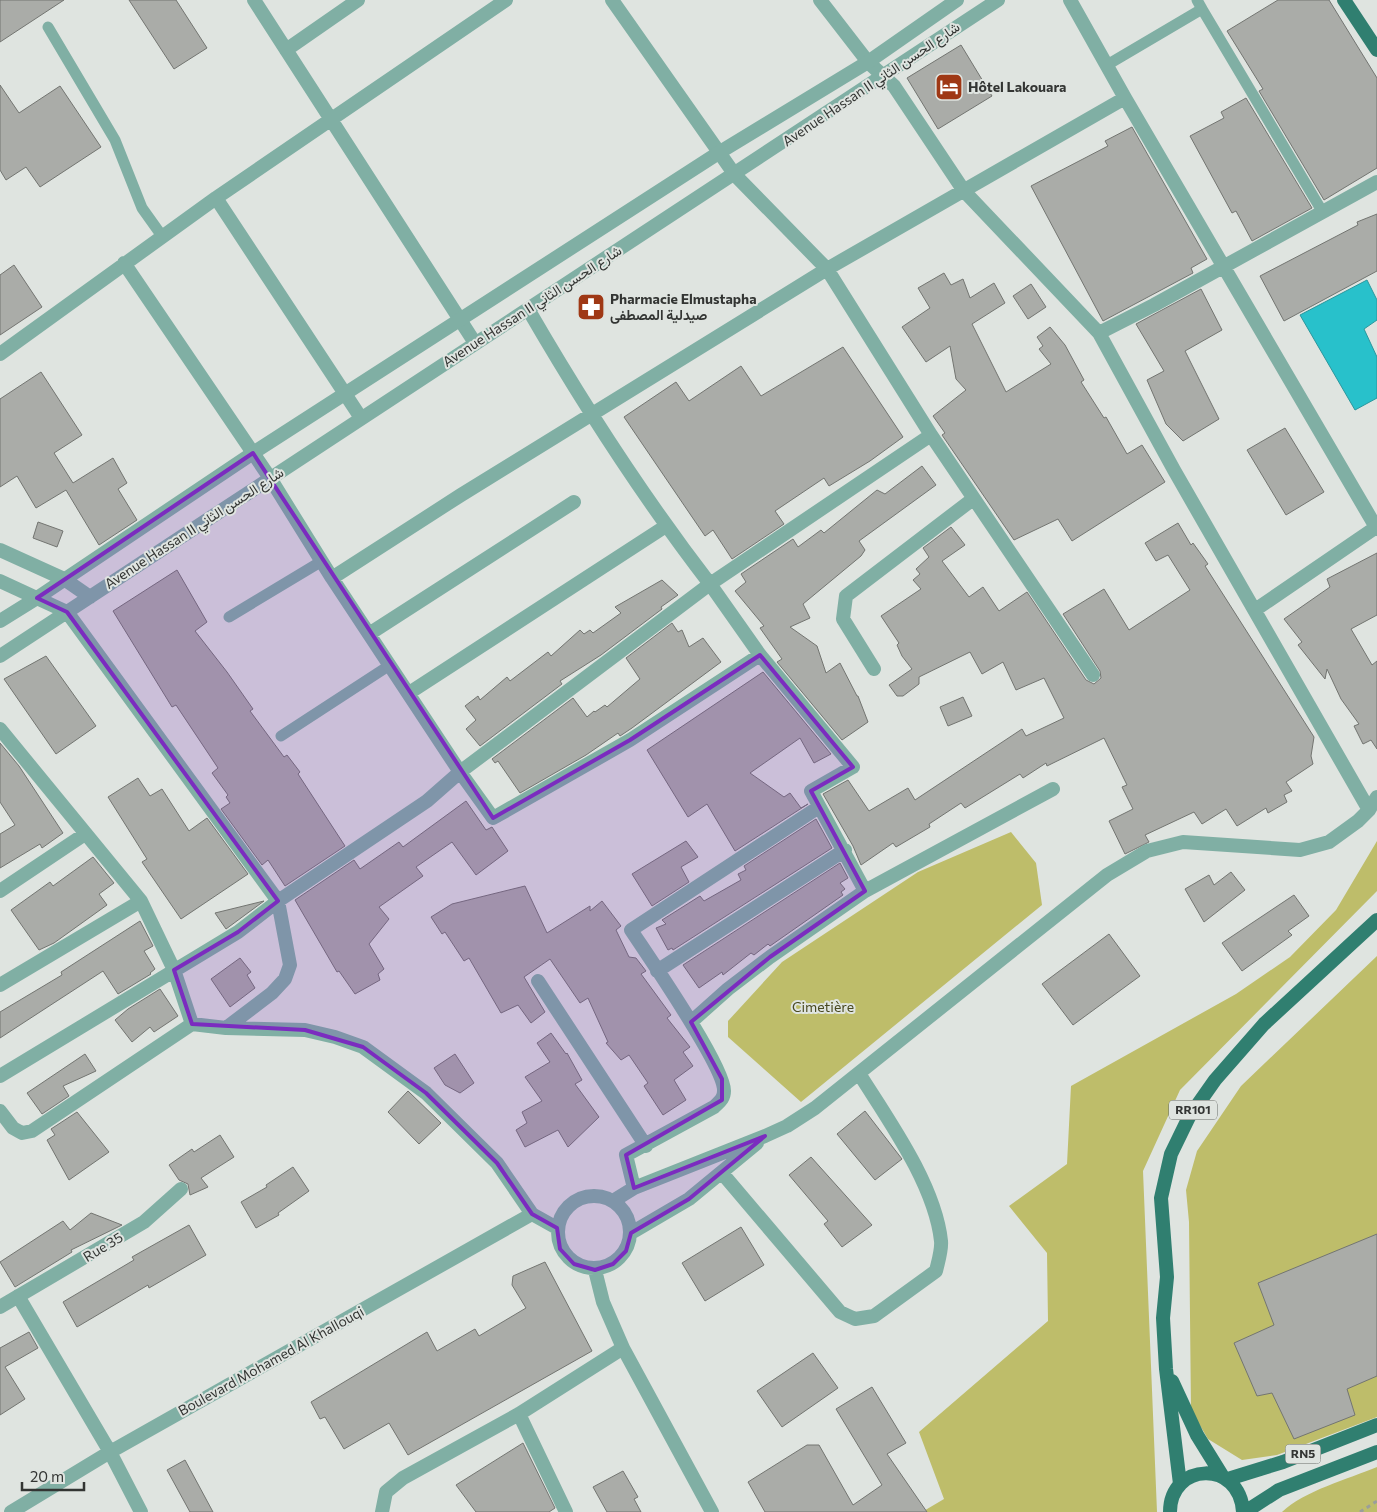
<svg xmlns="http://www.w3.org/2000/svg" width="1377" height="1512" viewBox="0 0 1377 1512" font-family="Commissioner,Vazirmatn,sans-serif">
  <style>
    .green { fill: #bebd6a }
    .water { fill: #28c1cb; stroke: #2b979d }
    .building { fill: #aaaca8; stroke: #737571 }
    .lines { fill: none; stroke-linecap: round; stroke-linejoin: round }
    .path { stroke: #9a9e9b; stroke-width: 3; stroke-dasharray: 4 4; stroke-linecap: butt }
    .service { stroke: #80afa4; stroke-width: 11 }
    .minor { stroke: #80afa4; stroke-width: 14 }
    .tertiary { stroke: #80afa4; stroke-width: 14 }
    .primary { stroke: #307f70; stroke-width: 14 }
    .marked { fill: #7b2cbf; fill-opacity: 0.2; stroke: #7b2cbf; stroke-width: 4; stroke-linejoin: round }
    .labels { text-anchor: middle; stroke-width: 4; stroke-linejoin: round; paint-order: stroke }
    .shield { fill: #dfe4e0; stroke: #676a67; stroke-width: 1 }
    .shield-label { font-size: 12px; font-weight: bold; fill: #333533 }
    .street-label { font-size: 14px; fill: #333533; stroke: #dfe4e0 }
    .poi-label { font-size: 14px; font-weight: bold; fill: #333533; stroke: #dfe4e0; text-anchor: start }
    .park-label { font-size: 14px; fill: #48481f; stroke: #dfe4e0 }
  </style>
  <rect width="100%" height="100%" fill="#dfe4e0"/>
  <path class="green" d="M 1011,832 L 1036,863 L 1042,905 L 801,1102 L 728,1037 L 728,1021 L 782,962 L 918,872 Z
    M 1377,841 L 1377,891 L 1180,1090 L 1143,1171 L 1157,1512 L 922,1512 L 944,1499 L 919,1432 L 1048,1321 L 1047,1253 L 1009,1206 L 1067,1164 L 1071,1086 L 1236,994 L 1290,957 L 1336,910 Z
    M 1377,956 L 1377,1417 L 1277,1455 L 1242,1460 L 1208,1439 L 1191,1410 L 1189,1222 L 1186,1190 L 1197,1151 L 1241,1086 Z
    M 1377,1467 L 1377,1512 L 1282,1512 C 1304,1491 1348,1479 1377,1467 Z"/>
  <path class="water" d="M 1367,280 L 1377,300 L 1377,320 L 1364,329 L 1377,357 L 1377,398 L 1355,410 L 1300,315 Z"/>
  <path class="building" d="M 0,0 L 64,0 L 0,42 Z
    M 129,0 L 176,0 L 207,48 L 174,69 Z
    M 1278,0 L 1329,0 L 1377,78 L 1377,168 L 1324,200 L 1259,91 L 1263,89 L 1227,31 Z
    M 961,45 L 992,96 L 938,129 L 907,78 Z
    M 0,85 L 19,113 L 60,86 L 101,147 L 40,187 L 26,167 L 6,180 L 0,170 Z
    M 1246,98 L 1312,208 L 1252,241 L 1236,211 L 1232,213 L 1190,136 L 1224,118 L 1221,112 Z
    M 1132,127 L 1207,259 L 1191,268 L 1193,273 L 1103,321 L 1031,186 L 1108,146 L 1105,141 Z
    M 1377,214 L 1377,271 L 1284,321 L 1260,276 L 1358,225 L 1357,222 Z
    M 14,265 L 42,307 L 0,335 L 0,275 Z
    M 944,273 L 951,285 L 963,279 L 970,298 L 994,283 L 1005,303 L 972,324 L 1006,392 L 1051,364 L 1039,349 L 1043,346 L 1037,337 L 1050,327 L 1065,345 L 1084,380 L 1081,382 L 1104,418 L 1106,417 L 1127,454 L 1142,445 L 1165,482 L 1072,541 L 1058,519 L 1014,540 L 942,435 L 945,433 L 933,416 L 966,390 L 956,379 L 950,346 L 926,362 L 902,327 L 930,308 L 918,288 Z
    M 1031,284 L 1046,307 L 1028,319 L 1013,296 Z
    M 1201,289 L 1222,330 L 1185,351 L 1219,419 L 1183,441 L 1166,424 L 1147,380 L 1164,371 L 1136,324 Z
    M 843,347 L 903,437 L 870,461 L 829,486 L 824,478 L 775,511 L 784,524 L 732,559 L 713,530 L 705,536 L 624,417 L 676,382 L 689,401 L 741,366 L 761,396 Z
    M 41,372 L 82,435 L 54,453 L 73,483 L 113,458 L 127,483 L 118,489 L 137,520 L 99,545 L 66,490 L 36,508 L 17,476 L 0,487 L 0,399 Z
    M 1285,428 L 1324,492 L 1286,515 L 1247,450 Z
    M 922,466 L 936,485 L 859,541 L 865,550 L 861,556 L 803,604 L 810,618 L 790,627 L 817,646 L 826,673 L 840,663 L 857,696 L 858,696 L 868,722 L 842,740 L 777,662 L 782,659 L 760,628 L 764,626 L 735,591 L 746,582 L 741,574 L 793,539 L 798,547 L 821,530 L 824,533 L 877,490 L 885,494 Z
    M 38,522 L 63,531 L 57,547 L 33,538 Z
    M 1178,523 L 1191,545 L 1193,543 L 1208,564 L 1205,566 L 1314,737 L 1311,756 L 1313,764 L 1286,782 L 1292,791 L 1284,795 L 1287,802 L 1268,813 L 1266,808 L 1237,826 L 1226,809 L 1202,824 L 1194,812 L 1145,835 L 1149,842 L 1125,854 L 1109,821 L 1133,809 L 1122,787 L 1127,785 L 1104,738 L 1047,766 L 1046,763 L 1023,778 L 1020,774 L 965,808 L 961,803 L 929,824 L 930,827 L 896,847 L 893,843 L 861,865 L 853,846 L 823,794 L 848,780 L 869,811 L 908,788 L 915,800 L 1022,729 L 1026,736 L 1064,718 L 1044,678 L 1016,690 L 1003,662 L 982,674 L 970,652 L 919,677 L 919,684 L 903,696 L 897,696 L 889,685 L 912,669 L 902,656 L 897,645 L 899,643 L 881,616 L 921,589 L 913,580 L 920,574 L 916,569 L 929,557 L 923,548 L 951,527 L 965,545 L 942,561 L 969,597 L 983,587 L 999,611 L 1027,592 L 1086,680 L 1094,684 L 1101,678 L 1100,671 L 1063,614 L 1104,589 L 1129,630 L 1190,590 L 1168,555 L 1156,561 L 1145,543 Z
    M 1377,553 L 1377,615 L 1351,629 L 1372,665 L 1377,661 L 1377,749 L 1371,740 L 1363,744 L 1354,726 L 1359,724 L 1341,699 L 1327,669 L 1325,679 L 1298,645 L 1302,642 L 1284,619 L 1330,587 L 1327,579 Z
    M 177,570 L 207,622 L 195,631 L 227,672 L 253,709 L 250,711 L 284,757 L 287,755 L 300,772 L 298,774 L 345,846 L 285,886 L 268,860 L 262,865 L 221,809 L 230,803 L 226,797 L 228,795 L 212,773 L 218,768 L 176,705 L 172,707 L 113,611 Z
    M 662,580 L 678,595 L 661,607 L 662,609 L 601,655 L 560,681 L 562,684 L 480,746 L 466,729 L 476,720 L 465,706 L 478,696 L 480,700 L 507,677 L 510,681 L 548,652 L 551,656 L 580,630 L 584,634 L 590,630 L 593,633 L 621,613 L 615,607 Z
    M 672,623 L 678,632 L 682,630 L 689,647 L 703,638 L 721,662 L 632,728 L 620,736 L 618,733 L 586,755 L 520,793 L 498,761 L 495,763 L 492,759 L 573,698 L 587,717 L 594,711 L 595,712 L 605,705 L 607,707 L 640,679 L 626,658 Z
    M 46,656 L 96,726 L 56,754 L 4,679 Z
    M 763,672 L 831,754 L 814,763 L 800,738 L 750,773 L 784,797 L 790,793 L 801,808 L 808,804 L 735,851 L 707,804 L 688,817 L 647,750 Z
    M 963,697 L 972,716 L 948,726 L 940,707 Z
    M 0,743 L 19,766 L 63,833 L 42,848 L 40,844 L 0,868 L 0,834 L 15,825 L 0,802 Z
    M 138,778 L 150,796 L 162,789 L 189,831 L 207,818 L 248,874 L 181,919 L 142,862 L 147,859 L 108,797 Z
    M 466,801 L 486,830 L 492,827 L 508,851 L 476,875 L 452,842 L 416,867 L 423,876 L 379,907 L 389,919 L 369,944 L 384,969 L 378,974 L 380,980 L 355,994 L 339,971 L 337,972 L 295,900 L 354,860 L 360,869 L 399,842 L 403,847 Z
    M 816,819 L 832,848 L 673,950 L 672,948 L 668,950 L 656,928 L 666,924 L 662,920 L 700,896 L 704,901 L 741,880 L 738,874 L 746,870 L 744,866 Z
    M 686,841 L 698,857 L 681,867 L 689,882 L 652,906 L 632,874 Z
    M 93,857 L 114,883 L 99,894 L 107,905 L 54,943 L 39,950 L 11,910 L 50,882 L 53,886 Z
    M 840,863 L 848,878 L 840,883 L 845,889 L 841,892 L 843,895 L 770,946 L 768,944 L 754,955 L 751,953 L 723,975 L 722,972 L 699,988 L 683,965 Z
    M 1231,872 L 1245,890 L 1204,922 L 1185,889 L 1209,875 L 1214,885 Z
    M 525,886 L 547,933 L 590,906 L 590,911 L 602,901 L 621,926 L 616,930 L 629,957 L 636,958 L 646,971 L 641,974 L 671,1015 L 667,1018 L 690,1047 L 683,1052 L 693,1066 L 674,1080 L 686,1100 L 663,1115 L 644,1086 L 648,1083 L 629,1055 L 621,1060 L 606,1043 L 608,1042 L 588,998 L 580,1003 L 550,959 L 524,977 L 545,1012 L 531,1023 L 518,1005 L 501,1013 L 469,958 L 464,961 L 445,932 L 442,934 L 431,917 L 452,904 Z
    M 1294,895 L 1309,916 L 1288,931 L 1292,935 L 1242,971 L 1222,943 Z
    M 264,901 L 226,929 L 215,913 Z
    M 140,921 L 153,946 L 144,951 L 155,969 L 150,973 L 151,974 L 118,994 L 103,971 L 0,1038 L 0,1012 L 62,975 L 61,972 Z
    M 1109,934 L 1140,976 L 1073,1025 L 1042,984 Z
    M 240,958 L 251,972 L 247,975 L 255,988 L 230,1007 L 211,979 Z
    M 160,989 L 178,1016 L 154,1032 L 150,1027 L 132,1042 L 115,1020 L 128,1009 Z
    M 551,1033 L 566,1054 L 567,1053 L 582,1080 L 575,1084 L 599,1117 L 568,1147 L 558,1130 L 525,1147 L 516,1130 L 527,1123 L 522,1112 L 542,1101 L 525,1077 L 550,1062 L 537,1043 Z
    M 85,1054 L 96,1071 L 63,1086 L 69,1096 L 42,1114 L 27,1093 Z
    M 455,1054 L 474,1083 L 460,1093 L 445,1085 L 434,1068 Z
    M 408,1091 L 441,1123 L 419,1144 L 388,1112 Z
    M 865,1111 L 902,1159 L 875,1180 L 837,1134 Z
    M 77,1112 L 109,1152 L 69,1180 L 47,1140 L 55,1135 L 51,1129 Z
    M 220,1135 L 234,1157 L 201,1178 L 208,1187 L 190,1195 L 188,1184 L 179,1180 L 169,1165 L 192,1149 L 194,1152 Z
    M 811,1157 L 872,1225 L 842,1247 L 824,1224 L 828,1221 L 789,1175 Z
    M 293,1167 L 309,1191 L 278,1213 L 279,1215 L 256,1228 L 241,1202 L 267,1187 L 266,1185 Z
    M 91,1213 L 122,1225 L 71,1250 L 72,1252 L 15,1287 L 0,1262 L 63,1221 L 70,1230 Z
    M 189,1225 L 206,1255 L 149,1288 L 148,1285 L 77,1327 L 63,1302 L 134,1260 L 132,1257 Z
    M 741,1227 L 764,1265 L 705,1301 L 682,1263 Z
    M 1377,1234 L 1377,1376 L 1347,1389 L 1355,1415 L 1294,1439 L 1272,1393 L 1257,1396 L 1234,1343 L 1274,1325 L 1258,1283 Z
    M 545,1262 L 592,1351 L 408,1455 L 389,1423 L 344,1449 L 325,1417 L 320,1419 L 311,1402 L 427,1332 L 437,1351 L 475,1329 L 479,1336 L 526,1308 L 512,1285 L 513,1276 Z
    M 29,1332 L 38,1348 L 5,1367 L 25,1399 L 0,1415 L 0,1348 Z
    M 813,1353 L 838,1388 L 782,1427 L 757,1391 Z
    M 872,1387 L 906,1443 L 887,1454 L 927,1512 L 765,1512 L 748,1482 L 807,1445 L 819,1445 L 853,1505 L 882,1485 L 836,1409 Z
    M 523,1443 L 555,1508 L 549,1512 L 476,1512 L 456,1485 Z
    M 185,1460 L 213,1512 L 190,1512 L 167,1470 Z
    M 623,1471 L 638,1497 L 634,1499 L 641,1512 L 607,1512 L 593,1487 Z"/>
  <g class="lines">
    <path class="path" d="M 1360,1512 L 1377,1501"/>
    <path class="service" d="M 1202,9 L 1322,211
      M 48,27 L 115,140 L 142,208 L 162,236
      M 1107,65 L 1202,9 L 1197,0
      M 229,617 L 322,561
      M 281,736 L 390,665"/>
    <path class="minor" d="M 254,0 L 475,343
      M 612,0 L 735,175 L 827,269 L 931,435 L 710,584 L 760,655 L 853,767 L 811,791 L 865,891 L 770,957 L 728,989 L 691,1022
      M 820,0 L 868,62 L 894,86 L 964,191 L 1099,333 L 1174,470 L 1369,810
      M 1070,0 L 1125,98 L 1377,529
      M 286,50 L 358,0
      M 216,198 L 361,418
      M 528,309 C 583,404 643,497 710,584 L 460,772 L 493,818 L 630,740 L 760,655
      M 1099,333 L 1154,305 L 1377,182
      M 0,354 L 216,198 L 506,0
      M 931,435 L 1093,675
      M 332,578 L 461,495 L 827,269 L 1125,98
      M 1255,610 L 1375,528
      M 0,621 L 37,598
      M 369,634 L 574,502
      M 0,656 L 67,612 L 278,901 L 290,965 L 285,979 L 272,993 L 226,1028
      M 874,669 L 843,619 L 846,596 L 973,499
      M 409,693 L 666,526
      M 0,729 L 141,901 L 174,970 L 192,1024 L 226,1028 L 305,1030 L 335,1037 L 363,1047 L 426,1093 L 497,1163 L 532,1214 L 557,1228
      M 0,891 L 85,834
      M 865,891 L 1053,789
      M 657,971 L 845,850
      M 538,981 L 646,1146
      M 0,985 L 141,901
      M 0,1076 L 238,932 L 278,901 L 427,801 L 460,772 L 332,578 L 270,478 L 124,263
      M 0,1111 L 13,1128 L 22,1133 L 32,1131 L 192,1024
      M 722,1173 L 840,1312 L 855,1319 L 874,1316 L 936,1271 C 938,1262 942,1250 941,1241 C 935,1185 889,1121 860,1075
      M 634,1188 L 626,1155 L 714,1107 C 719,1102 724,1099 724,1091 C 725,1067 648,956 631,930 L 819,807
      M558 1232a36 36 0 1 1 72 0a36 36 0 1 1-72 0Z
      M 613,1201 L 634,1188 L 765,1136 L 787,1126 L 815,1108 L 1107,875 L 1147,851 L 1183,842 L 1300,850 L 1329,842 L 1358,821 L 1369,810 L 1377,797
      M 631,1233 L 689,1199 L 757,1143
      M 595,1270 L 603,1302 L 623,1348 L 712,1512
      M 18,1296 L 110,1452 L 141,1512
      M 0,1307 L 144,1222 L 181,1189
      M 519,1414 L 566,1512
      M 11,1512 L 110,1452 L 532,1214
      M 382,1512 L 386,1492 L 403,1478 L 519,1414 L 623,1348"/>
    <path class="tertiary" d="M 0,550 L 64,579 L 90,597
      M 0,581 L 67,612 L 998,0
      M 37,598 L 253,453 L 720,152 L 868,62 L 957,0"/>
    <path class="primary" d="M 1344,0 L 1377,50
      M 1172,1381 L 1197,1435 L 1223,1477
      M 1228,1479 L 1283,1462 L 1377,1425
      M 1180,1484 L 1166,1369 L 1163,1318 L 1167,1277 L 1161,1198 L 1171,1154 L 1189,1117 L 1215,1080 L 1264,1024 L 1377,920
      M 1170,1512 C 1170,1462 1240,1459 1243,1512
      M 1245,1512 L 1279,1490 L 1377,1452"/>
  </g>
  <path class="marked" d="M 253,453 L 493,818 L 630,740 L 760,655 L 853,767 L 811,791 L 865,891 L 770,957 L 691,1022 L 722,1079 L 722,1100 L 626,1155 L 634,1188 L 765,1136 L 689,1199 L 631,1233 L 626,1251 L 613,1264 L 595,1270 L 574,1264 L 560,1249 L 557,1228 L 532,1214 L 497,1163 L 426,1093 L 363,1047 L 305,1030 L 192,1024 L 174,970 L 238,932 L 278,901 L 67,612 L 37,598 Z"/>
  <defs>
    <symbol id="hotel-square" viewBox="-11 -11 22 22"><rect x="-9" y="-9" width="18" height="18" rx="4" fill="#9f3815" stroke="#dfe4e0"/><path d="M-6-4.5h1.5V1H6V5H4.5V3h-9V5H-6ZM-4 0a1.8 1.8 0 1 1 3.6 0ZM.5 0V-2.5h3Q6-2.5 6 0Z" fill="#fff"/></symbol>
    <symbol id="pharmacy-square" viewBox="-11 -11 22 22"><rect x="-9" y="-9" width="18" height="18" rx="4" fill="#9f3815" stroke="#dfe4e0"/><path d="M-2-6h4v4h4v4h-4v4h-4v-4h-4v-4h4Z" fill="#fff"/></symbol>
  </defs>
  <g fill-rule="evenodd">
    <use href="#hotel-square" x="933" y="71" width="32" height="32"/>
    <use href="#pharmacy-square" x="575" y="291" width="32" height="32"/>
  </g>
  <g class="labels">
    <g class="shield">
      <rect x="1169" y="1100.5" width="48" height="19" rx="4"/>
      <rect x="1285.5" y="1444.5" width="35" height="19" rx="4"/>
    </g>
    <g class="shield-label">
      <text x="1193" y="1114">RR101</text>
      <text x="1303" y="1458">RN5</text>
    </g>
    <g class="street-label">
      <text transform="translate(871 84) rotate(-34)" y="5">Avenue Hassan II شارع الحسن الثاني</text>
      <text transform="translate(532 306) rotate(-33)" y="5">Avenue Hassan II شارع الحسن الثاني</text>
      <text transform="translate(194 528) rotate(-33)" y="5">Avenue Hassan II شارع الحسن الثاني</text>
      <text transform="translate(103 1247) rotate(-31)" y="5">Rue 35</text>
      <text transform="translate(271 1361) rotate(-29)" y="5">Boulevard Mohamed Al Khallouqi</text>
    </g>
    <g class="poi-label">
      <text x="968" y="92">Hôtel Lakouara</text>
      <text x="610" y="304">Pharmacie Elmustapha<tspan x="610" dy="16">صيدلية المصطفى</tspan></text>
    </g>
    <g class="park-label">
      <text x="823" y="1012">Cimetière</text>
    </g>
  </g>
  <path d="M22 1482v8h62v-8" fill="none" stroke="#333533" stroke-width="2.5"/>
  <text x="30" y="1482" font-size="15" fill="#333533" stroke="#dfe4e0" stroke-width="4" paint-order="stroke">20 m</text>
</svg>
